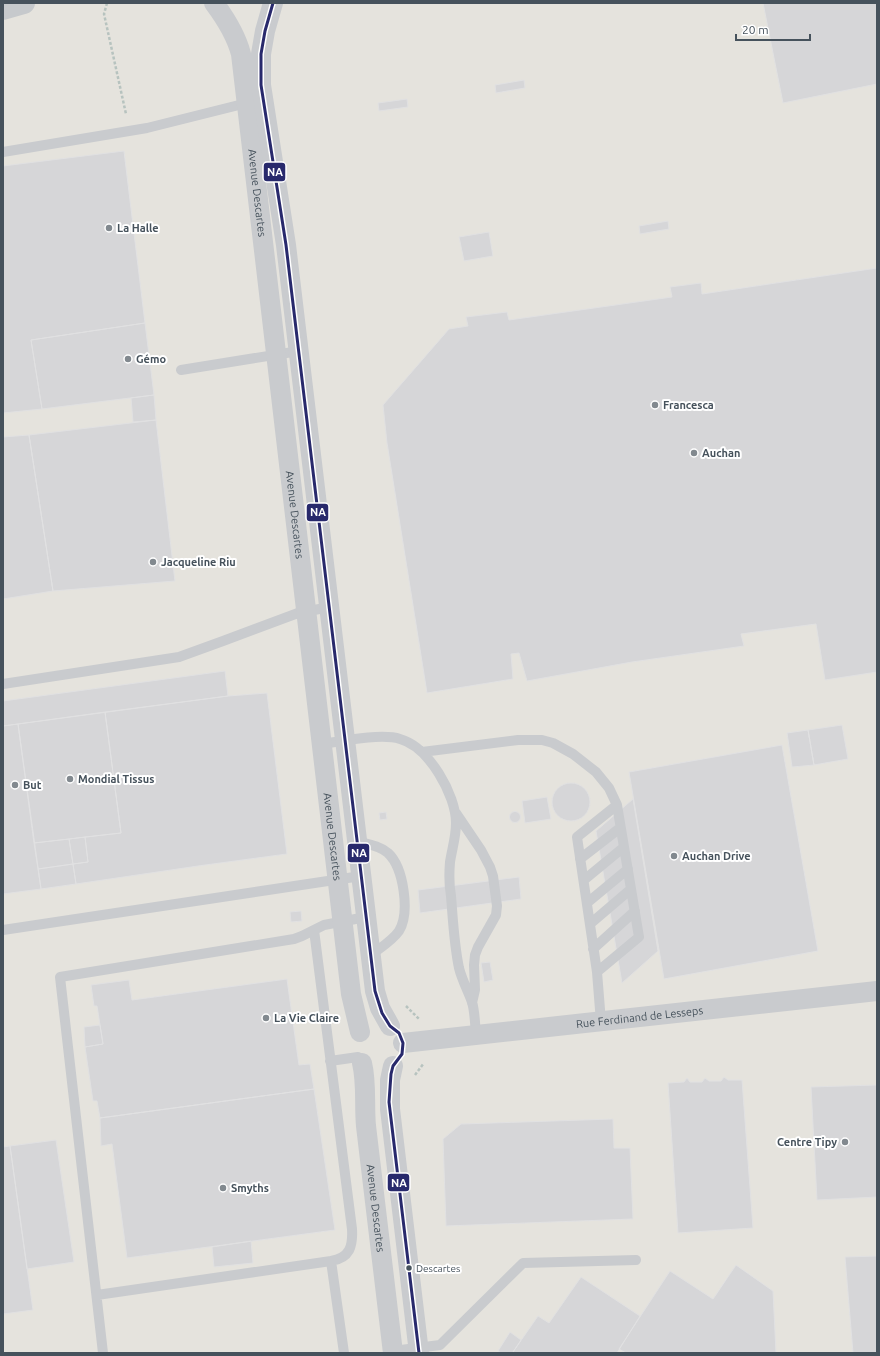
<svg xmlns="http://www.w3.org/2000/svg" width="880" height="1356" viewBox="0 0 880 1356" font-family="Ubuntu,sans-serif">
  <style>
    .commercial { fill: #e5e3dd }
    .building { fill: #d6d6d8; stroke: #e1e1e2 }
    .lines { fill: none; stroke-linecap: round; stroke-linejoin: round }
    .path { stroke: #b7c3bf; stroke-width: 2.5; stroke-dasharray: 3 2; stroke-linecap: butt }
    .lane { stroke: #c9cbce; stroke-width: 10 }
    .street { stroke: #c9cbce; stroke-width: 20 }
    .primary { stroke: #c6c9cc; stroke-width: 22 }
    .bus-1-casing { stroke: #fff; stroke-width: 6 }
    .bus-1 { stroke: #28296c; stroke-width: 3 }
    .poi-dot { fill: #82898f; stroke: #fff; stroke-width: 1.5 }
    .bus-dot { fill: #46525c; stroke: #fff; stroke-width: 1.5 }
    .labels { text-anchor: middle; stroke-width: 4; stroke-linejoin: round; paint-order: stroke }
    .bus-label { font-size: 10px; fill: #46525c; stroke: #fff; text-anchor: start }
    .street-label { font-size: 11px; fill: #46525c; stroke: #fff }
    .poi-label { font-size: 11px; font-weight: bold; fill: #46525c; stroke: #fff; text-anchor: start }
    .line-badge { stroke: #fff; stroke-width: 1.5 }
    .badge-label { font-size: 11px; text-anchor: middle; font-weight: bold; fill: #fff }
  </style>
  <rect width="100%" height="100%" fill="#f0efef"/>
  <path class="commercial" d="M 3,3 L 877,3 L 877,1353 L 3,1353 Z"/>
  <path class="building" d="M 763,3 L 877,3 L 877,84 L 783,103 Z
    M 524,80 L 525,88 L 496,93 L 495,85 Z
    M 407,99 L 408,107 L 379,111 L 378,103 Z
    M 124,151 L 145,323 L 31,340 L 42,409 L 3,413 L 3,166 Z
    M 668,221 L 669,229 L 640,234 L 639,226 Z
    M 489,232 L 493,256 L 464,261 L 459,237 Z
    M 877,268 L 877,672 L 825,680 L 816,624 L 741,634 L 744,646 L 632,662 L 527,681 L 519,653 L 511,654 L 513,679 L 427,693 L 387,443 L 383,405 L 449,329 L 468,326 L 466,317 L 507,312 L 509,320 L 672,297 L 670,287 L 701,283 L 702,294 Z
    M 145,323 L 154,395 L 42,409 L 31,340 Z
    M 154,395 L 156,420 L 133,422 L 131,398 Z
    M 156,420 L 175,581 L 53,591 L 29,435 Z
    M 29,435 L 53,591 L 3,599 L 3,437 Z
    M 225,671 L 228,696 L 3,726 L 3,701 Z
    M 267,693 L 287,854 L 198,866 L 76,884 L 73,864 L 88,862 L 85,837 L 121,833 L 105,712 L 228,696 Z
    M 105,712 L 121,833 L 34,843 L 18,724 Z
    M 18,724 L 41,889 L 3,894 L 3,726 Z
    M 842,725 L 848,759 L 814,765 L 808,730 Z
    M 808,730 L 814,765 L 792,767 L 787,733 Z
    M 782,745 L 818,951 L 664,979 L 629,772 Z
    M552 802a19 19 0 1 1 38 0a19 19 0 1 1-38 0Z
    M 547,797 L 551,819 L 525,823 L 522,801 Z
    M 633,799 L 658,951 L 622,983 L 596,831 Z
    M509.5 817a5.5 5.5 0 1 1 11 0a5.5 5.5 0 1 1-11 0Z
    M 386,812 L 387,819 L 380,820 L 379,813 Z
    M 85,837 L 88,862 L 73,864 L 69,839 Z
    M 69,839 L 73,864 L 38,869 L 34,843 Z
    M 73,864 L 76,884 L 41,889 L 38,869 Z
    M 519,877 L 521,899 L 420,913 L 418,890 Z
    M 301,911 L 302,921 L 291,922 L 290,912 Z
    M 490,962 L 493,980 L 484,982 L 481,963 Z
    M 287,979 L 299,1065 L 310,1064 L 314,1089 L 100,1118 L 97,1101 L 93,1101 L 85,1047 L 103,1044 L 97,1006 L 94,1006 L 91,985 L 129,980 L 132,1000 Z
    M 100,1025 L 103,1044 L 85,1047 L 84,1027 Z
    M 724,1077 L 728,1080 L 742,1080 L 753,1228 L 678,1233 L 668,1083 L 684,1082 L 687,1078 L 690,1082 L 702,1082 L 705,1078 L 709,1081 L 721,1081 Z
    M 877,1085 L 877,1197 L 817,1200 L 811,1087 Z
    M 314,1089 L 335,1230 L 127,1258 L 112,1144 L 101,1146 L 100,1118 Z
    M 613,1119 L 614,1148 L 630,1148 L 633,1219 L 446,1226 L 443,1139 L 461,1124 Z
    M 56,1140 L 74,1262 L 27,1269 L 10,1146 Z
    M 10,1146 L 33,1310 L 3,1314 L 3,1147 Z
    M 251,1241 L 253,1263 L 214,1267 L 212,1247 Z
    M 877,1256 L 877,1353 L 853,1353 L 845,1257 Z
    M 736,1265 L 773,1291 L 776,1353 L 626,1353 L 619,1349 L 670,1271 L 713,1299 Z
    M 581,1277 L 640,1316 L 617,1353 L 515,1353 L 513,1352 L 538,1316 L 549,1323 Z
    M 510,1332 L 521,1340 L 513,1352 L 515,1353 L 501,1353 L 498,1351 Z"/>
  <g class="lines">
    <path class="path" d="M 107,3 L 104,14 L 126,114
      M 406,1006 L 419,1019
      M 415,1075 L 424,1063"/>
    <path class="lane" d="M 3,152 L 147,128 L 247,103
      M 181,370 L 299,351
      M 3,684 L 179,657 L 223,641 L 298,613 L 330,607
      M 322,744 C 342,741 382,733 400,739 C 429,747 456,795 456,823 C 456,837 452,849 450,862 C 449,874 449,885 451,896 C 453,920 454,944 459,968 C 462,980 468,991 472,1002 C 475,1012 475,1025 476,1035
      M 422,752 L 518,740 L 542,740 L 553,743 L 573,754 L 596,772 L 609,788 L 617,805 L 639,937 L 597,972 L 601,1022
      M 456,813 L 481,850 L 490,867 L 493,876 L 497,906 L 496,915 L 478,947 L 475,955 L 474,965 L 475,990 L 472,1003
      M 357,841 C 368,844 380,846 388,853 C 404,868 410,913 399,931 C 392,941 380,948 371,955
      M 580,859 L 620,828
      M 584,880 L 624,847
      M 587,903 L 628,869
      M 590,924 L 631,889
      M 3,930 L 361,876
      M 314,930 L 352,1229 C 353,1246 350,1258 331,1261
      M 593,949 L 635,911
      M 597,972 L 577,837 L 617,805
      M 330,1061 L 358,1057
      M 97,1295 L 331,1261 L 344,1353
      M 393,1351 L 440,1345 L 523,1263 L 636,1260
      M 103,1353 L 60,977 L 294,939 L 302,936 L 324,925 L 366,917"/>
    <g class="street">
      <path id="s1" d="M 214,3 C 226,19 236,35 241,54 L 351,994 L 360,1032"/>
      <path d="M 273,3 L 265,31 L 261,54 L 261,85 L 286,245 L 375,991 L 380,1008 L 390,1026"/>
      <path id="s2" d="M 403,1043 L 877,991"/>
      <path id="s3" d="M 362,1063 C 367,1084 364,1105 366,1126 L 393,1353"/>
      <path d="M 393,1066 L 390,1080 L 390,1109 L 419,1353"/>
    </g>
    <path class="primary" d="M 3,9 L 24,3"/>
    <defs>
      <path id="bus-1" d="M 273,3 L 265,31 L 261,54 L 261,85 L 286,245 L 375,991 L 382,1013 L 390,1026 L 399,1033 L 403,1043 L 402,1054 L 393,1066 L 391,1074 L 389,1102 L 419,1353"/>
    </defs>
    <use href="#bus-1" class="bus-1-casing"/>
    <use href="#bus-1" class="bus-1"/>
  </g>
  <g class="poi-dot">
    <circle cx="109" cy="228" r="4"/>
    <circle cx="128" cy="359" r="4"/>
    <circle cx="655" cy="405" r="4"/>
    <circle cx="694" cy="453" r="4"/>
    <circle cx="153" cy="562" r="4"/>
    <circle cx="70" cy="779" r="4"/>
    <circle cx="15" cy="785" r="4"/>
    <circle cx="674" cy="856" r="4"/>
    <circle cx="266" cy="1018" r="4"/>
    <circle cx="845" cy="1142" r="4"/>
    <circle cx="223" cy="1188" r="4"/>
  </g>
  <circle class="bus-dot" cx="409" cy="1268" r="3.5"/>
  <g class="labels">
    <g class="bus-label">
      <text x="416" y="1272">Descartes</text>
    </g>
    <g class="street-label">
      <text dy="4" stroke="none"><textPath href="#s1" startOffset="198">Avenue Descartes</textPath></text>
      <text dy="4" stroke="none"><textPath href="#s1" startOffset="522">Avenue Descartes</textPath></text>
      <text dy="4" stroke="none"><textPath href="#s1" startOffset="846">Avenue Descartes</textPath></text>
      <text dy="4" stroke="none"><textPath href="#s2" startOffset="238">Rue Ferdinand de Lesseps</textPath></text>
      <text dy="4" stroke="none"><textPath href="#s3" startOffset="146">Avenue Descartes</textPath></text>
    </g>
    <g class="poi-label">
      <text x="117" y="232">La Halle</text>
      <text x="136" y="363">Gémo</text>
      <text x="663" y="409">Francesca</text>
      <text x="702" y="457">Auchan</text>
      <text x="161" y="566">Jacqueline Riu</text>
      <text x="78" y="783">Mondial Tissus</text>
      <text x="23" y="789">But</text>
      <text x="682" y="860">Auchan Drive</text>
      <text x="274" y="1022">La Vie Claire</text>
      <text x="837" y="1146" text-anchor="end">Centre Tipy</text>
      <text x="231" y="1192">Smyths</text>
    </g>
  </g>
  <g class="line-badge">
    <rect x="263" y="162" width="23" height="20" rx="4" fill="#28296c"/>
    <rect x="306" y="503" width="23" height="19" rx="4" fill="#28296c"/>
    <rect x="347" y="843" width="23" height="20" rx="4" fill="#28296c"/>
    <rect x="387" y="1173" width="23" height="19" rx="4" fill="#28296c"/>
  </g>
  <g class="badge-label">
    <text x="275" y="176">NA</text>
    <text x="318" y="516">NA</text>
    <text x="359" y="857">NA</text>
    <text x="399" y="1187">NA</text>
  </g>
  <rect width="880" height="1356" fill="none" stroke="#46525c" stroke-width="8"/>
  <path d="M736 34v6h74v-6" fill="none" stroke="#46525c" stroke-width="2"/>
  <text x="742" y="34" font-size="12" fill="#46525c" stroke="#ffffff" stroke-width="3" paint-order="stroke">20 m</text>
</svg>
